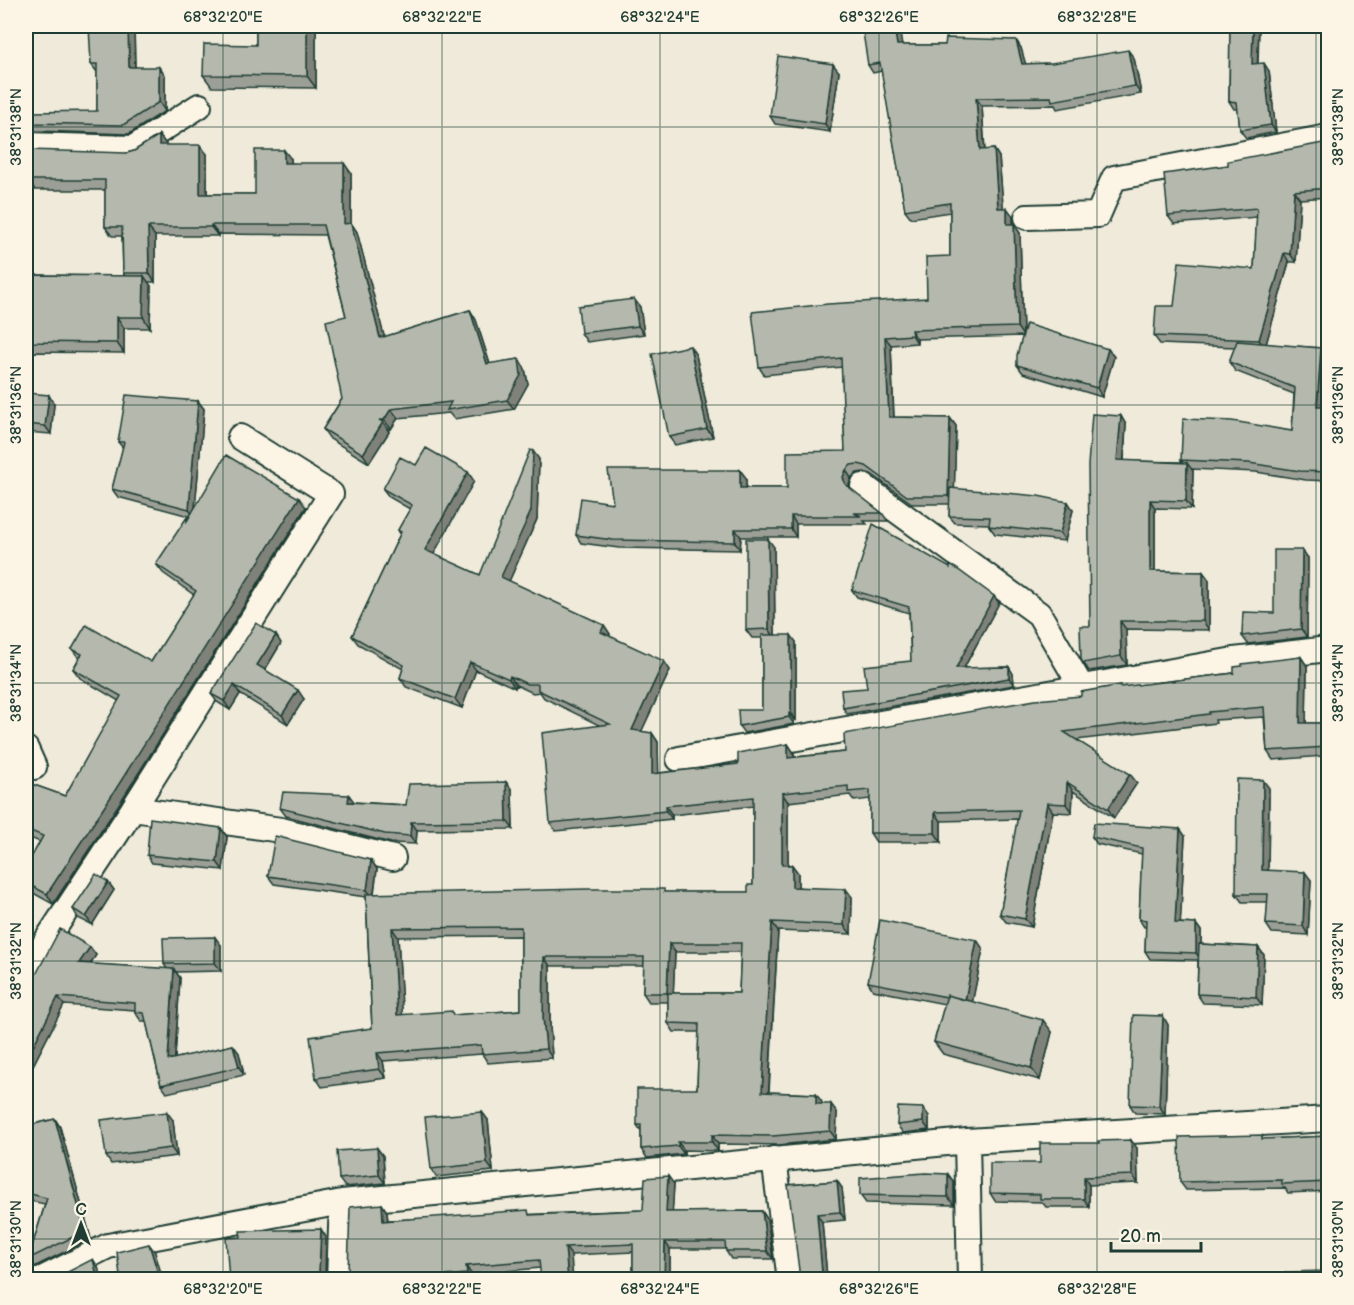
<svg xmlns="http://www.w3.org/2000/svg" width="1354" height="1305" viewBox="0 0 1354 1305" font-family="'Balsamiq Sans',sans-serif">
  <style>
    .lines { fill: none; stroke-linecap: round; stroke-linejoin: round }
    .street-casing { stroke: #1f3d34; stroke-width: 28 }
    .street { stroke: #fcf5e5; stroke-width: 24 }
    .wall { fill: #9c9f95; stroke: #1f3d34; stroke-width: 1.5; fill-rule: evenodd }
    .shaded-wall { fill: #7f8279; stroke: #1f3d34; stroke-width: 1.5 }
    .building { fill: #b5b9ad; stroke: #1f3d34; stroke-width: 1.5; fill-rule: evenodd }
    .ticks { fill: none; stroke: #1f3d34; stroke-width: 1.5; stroke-opacity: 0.45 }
    .neatline { fill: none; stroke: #1f3d34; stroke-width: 2 }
    .ticks-label { font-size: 15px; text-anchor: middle; fill: #1f3d34 }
  </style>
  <rect width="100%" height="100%" fill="#efeada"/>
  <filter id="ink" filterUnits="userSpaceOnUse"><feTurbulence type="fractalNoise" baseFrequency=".0167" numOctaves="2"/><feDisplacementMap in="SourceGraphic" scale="12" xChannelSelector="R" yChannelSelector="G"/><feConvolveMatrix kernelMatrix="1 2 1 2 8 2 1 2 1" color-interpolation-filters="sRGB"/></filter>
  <g filter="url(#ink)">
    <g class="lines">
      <defs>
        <path id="street" d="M 26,145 L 133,148 L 199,106
          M 1027,217 L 1098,215 L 1114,178 L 1328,137
          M 863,486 L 1039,614 L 1081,686
          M 26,749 L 34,767
          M 679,759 L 1234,660 L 1328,649
          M 133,809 L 331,494 L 240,437
          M 26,982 L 46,941 L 133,809 L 281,830 L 393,858
          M 967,1141 L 970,1280
          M 774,1159 L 790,1280
          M 40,1280 L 108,1246 L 342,1202 L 967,1141 L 1328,1119
          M 339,1280 L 342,1202"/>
      </defs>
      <use href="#street" class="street-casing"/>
      <use href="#street" class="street"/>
    </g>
    <path class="wall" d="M 134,26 L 135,67 L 165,75 L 165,111 L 129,134 L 35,131 L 30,123 L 97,111 L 97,72 L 91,64 Z
      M 256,26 L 316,26 L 316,88 L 212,87 L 203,75 L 256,45 Z
      M 1230,26 L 1259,26 L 1258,64 L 1269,71 L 1276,132 L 1246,138 L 1240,130 L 1238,109 L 1234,109 L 1229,101 Z
      M 1016,40 L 1021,48 L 1025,64 L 1052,63 L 1134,58 L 1141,94 L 1057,109 L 1055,105 L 982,106 L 985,150 L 994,149 L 999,157 L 1003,208 L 1013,216 L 1013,224 L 1020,233 L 1023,335 L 1108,349 L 1114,357 L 1102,397 L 1023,373 L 1017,365 L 1023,336 L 917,339 L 917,343 L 891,345 L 894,417 L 950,418 L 956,426 L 954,489 L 1068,502 L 1073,510 L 1065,541 L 995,534 L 989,526 L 989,524 L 955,523 L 949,516 L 950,504 L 913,504 L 871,474 L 864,472 L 857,473 L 851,478 L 849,485 L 849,488 L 882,513 L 888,521 L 864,521 L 867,524 L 796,524 L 796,537 L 741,537 L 740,550 L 619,548 L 581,543 L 576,535 L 613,503 L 740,470 L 746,478 L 746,488 L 787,488 L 845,451 L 842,367 L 764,375 L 759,367 L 927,298 L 950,256 L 950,212 L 911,218 L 905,210 L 882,71 L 873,73 L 868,65 L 902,45 L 945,45 Z
      M 839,72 L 830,132 L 775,124 L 770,116 Z
      M 159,135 L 166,145 L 207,154 L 207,194 L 255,194 L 291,159 L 291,163 L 351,173 L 351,223 L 357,232 L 384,337 L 470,310 L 476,320 L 490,364 L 519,359 L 525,369 L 528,384 L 514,409 L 454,419 L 449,413 L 398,418 L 391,429 L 388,430 L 389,432 L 369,463 L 330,439 L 323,429 L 342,399 L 346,316 L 325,235 L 218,234 L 218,236 L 155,236 L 155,282 L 148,282 L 151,286 L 150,328 L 124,328 L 124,353 L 28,352 L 26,387 L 26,275 L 125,276 L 123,273 L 122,236 L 112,236 L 105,227 L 105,190 L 35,190 L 29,180 L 134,151 Z
      M 1329,143 L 1329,197 L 1300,199 L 1296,262 L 1289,262 L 1266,344 L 1321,348 L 1328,357 L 1324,406 L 1329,406 L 1329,481 L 1306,480 L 1256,472 L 1192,469 L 1193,471 L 1192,509 L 1155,508 L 1155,571 L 1203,572 L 1209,580 L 1209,630 L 1126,629 L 1127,665 L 1089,671 L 1081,659 L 1090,626 L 1121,416 L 1126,425 L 1124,461 L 1183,462 L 1181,460 L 1292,431 L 1294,394 L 1235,371 L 1229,362 L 1235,347 L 1160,344 L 1154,336 L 1174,306 L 1254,269 L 1257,217 L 1174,224 L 1168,216 L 1228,165 Z
      M 634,299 L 640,307 L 644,334 L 587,342 L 581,333 Z
      M 696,355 L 713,437 L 675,445 L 669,437 Z
      M 26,393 L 54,404 L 51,434 L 26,432 L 26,435 Z
      M 198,401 L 204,409 L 195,506 L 306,507 L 121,801 L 53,904 L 26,889 L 26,867 L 40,842 L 26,836 L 26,782 L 65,796 L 119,701 L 80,678 L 73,669 L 79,658 L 72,649 L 151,662 L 194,595 L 163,573 L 156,564 L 189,516 L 118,497 L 112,489 L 123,448 L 118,442 Z
      M 539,459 L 537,519 L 509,581 L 604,625 L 610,634 L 609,636 L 670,670 L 641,732 L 652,733 L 658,742 L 658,773 L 738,764 L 788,744 L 794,753 L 794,757 L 845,752 L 1122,687 L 1234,673 L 1242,666 L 1301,657 L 1307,666 L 1306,723 L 1324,723 L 1329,729 L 1329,810 L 1323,803 L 1323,756 L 1273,760 L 1267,751 L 1264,717 L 1215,720 L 1216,723 L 1076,740 L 1137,783 L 1114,818 L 1073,791 L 1072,813 L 1053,812 L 1032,927 L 1006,922 L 1000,914 L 1018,819 L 941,821 L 941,842 L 876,842 L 870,833 L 870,799 L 854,801 L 850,795 L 788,802 L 788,865 L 792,865 L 798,873 L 798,887 L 852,897 L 851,934 L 778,931 L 769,1092 L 816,1094 L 822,1104 L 837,1112 L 836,1139 L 779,1145 L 718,1144 L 718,1151 L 684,1150 L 684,1154 L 647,1158 L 641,1149 L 641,1131 L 637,1125 L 697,1089 L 699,1032 L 674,1032 L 668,1023 L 668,1002 L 649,1002 L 643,993 L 644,966 L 550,966 L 550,1026 L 552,1058 L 488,1063 L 482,1054 L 383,1061 L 386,1078 L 322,1087 L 316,1078 L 372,1028 L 366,897 L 274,884 L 268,876 L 371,860 L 377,869 L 374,894 L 748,892 L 753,885 L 753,806 L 672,815 L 672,819 L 556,831 L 550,823 L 601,726 L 544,698 L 540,692 L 533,693 L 516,685 L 515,688 L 476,670 L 462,708 L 406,687 L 400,678 L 403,669 L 358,644 L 352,636 L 400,534 L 398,530 L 410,509 L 389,497 L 383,489 L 416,465 L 474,481 L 433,554 L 480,575 ZM 521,936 L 521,1010 L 455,1015 L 402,1015 L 398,937 ZM 675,952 L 741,952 L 739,993 L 673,993 Z
      M 774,547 L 775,635 L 796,642 L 796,720 L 794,720 L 794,724 L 744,733 L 739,726 L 762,710 L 762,638 L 752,638 L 746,630 Z
      M 1302,550 L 1308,558 L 1307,637 L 1248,644 L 1242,636 L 1274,613 Z
      M 852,590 L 999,603 L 964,668 L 1009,667 L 1013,674 L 1014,685 L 847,714 L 843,708 L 867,688 L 911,661 L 909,613 L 857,597 Z
      M 281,643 L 265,670 L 304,699 L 288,724 L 240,694 L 230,710 L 217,702 L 211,694 Z
      M 506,782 L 512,790 L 513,829 L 417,830 L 416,844 L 391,843 L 286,816 L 280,808 L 354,802 L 406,805 Z
      M 1269,788 L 1268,870 L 1311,880 L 1308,935 L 1272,933 L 1266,924 L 1268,902 L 1242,902 L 1236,894 Z
      M 221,828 L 227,837 L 223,870 L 152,863 L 147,855 Z
      M 1180,829 L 1185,836 L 1180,923 L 1196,924 L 1201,931 L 1201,944 L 1258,947 L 1264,955 L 1262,1005 L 1203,1003 L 1197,994 L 1198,960 L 1150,959 L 1145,951 L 1146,927 L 1144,927 L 1139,919 L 1142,854 L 1097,844 L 1092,837 Z
      M 108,882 L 114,890 L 92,925 L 78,918 L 73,909 Z
      M 221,945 L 221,971 L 176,972 L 180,978 L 175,1059 L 233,1045 L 239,1053 L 244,1075 L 167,1093 L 161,1085 L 146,1021 L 141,1021 L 135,1012 L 135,1010 L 64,1005 L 26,1079 L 26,986 L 90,947 L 96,955 L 90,964 L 167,969 L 164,964 Z
      M 983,949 L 972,1002 L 1052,1032 L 1040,1080 L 943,1054 L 934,1042 L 945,1004 L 873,990 L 868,982 Z
      M 1163,1016 L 1168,1025 L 1165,1114 L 1135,1113 L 1130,1105 Z
      M 482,1112 L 488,1120 L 493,1171 L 436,1177 L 431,1169 Z
      M 929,1116 L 929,1130 L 903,1133 L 897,1125 Z
      M 55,1119 L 60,1127 L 91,1239 L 34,1267 L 28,1272 L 26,1280 L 26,1254 L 31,1250 L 45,1204 L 26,1200 L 26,1126 Z
      M 173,1120 L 177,1156 L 111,1164 L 106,1156 Z
      M 1329,1136 L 1329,1191 L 1288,1193 L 1285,1188 L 1186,1190 L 1180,1182 L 1265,1139 Z
      M 377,1148 L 383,1156 L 385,1183 L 345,1187 L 339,1179 Z
      M 1137,1148 L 1138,1183 L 1089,1185 L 1089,1207 L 1046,1207 L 1042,1202 L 995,1201 L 990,1193 L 1040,1163 Z
      M 837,1181 L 842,1188 L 845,1220 L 822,1222 L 827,1277 L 788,1185 Z
      M 954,1182 L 954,1205 L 866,1203 L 860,1195 Z
      M 674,1184 L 672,1212 L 762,1211 L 767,1219 L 773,1259 L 731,1259 L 726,1251 L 726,1249 L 670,1249 L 670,1280 L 633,1280 L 633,1252 L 571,1255 L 540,1268 L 471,1274 L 472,1280 L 345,1280 L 348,1273 L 382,1204 L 387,1212 L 388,1220 L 643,1210 Z"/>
    <path class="shaded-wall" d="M 128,26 L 134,26 L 135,75 L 129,67 Z
      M 307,26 L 316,26 L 316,88 L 307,76 Z
      M 894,26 L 899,26 L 903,53 L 897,45 Z
      M 1253,26 L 1259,26 L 1257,72 L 1252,64 Z
      M 1016,40 L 1021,48 L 1028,72 L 1022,64 Z
      M 1128,50 L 1134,58 L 1141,94 L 1135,86 Z
      M 1264,63 L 1269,71 L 1276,132 L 1271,125 Z
      M 833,64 L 839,72 L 830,132 L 825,124 Z
      M 159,67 L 165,75 L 165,111 L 159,102 Z
      M 976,98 L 982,106 L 985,158 L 980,150 Z
      M 159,135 L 166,144 L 166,154 L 159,145 Z
      M 200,145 L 207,154 L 207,203 L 200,194 Z
      M 994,149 L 999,157 L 1004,216 L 998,208 Z
      M 284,150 L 291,159 L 291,173 L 284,163 Z
      M 344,163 L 351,173 L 351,234 L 344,224 Z
      M 1294,191 L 1300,199 L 1296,262 L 1290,254 Z
      M 1007,208 L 1013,216 L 1013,232 L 1007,224 Z
      M 351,223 L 357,232 L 387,347 L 380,338 Z
      M 1014,224 L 1020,233 L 1023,336 L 1017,327 Z
      M 211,225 L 218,234 L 218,236 L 211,227 Z
      M 148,227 L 155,236 L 155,282 L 149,273 Z
      M 1284,253 L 1289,262 L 1265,348 L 1259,340 Z
      M 144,276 L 151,286 L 150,328 L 143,317 Z
      M 634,299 L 640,307 L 644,334 L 638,326 Z
      M 470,310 L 476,320 L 493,374 L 487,364 Z
      M 117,317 L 124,328 L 124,353 L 117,343 Z
      M 911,330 L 917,339 L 917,343 L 912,335 Z
      M 885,337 L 891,345 L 894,425 L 889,417 Z
      M 690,346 L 696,355 L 713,437 L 707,429 Z
      M 26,348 L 28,352 L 26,387 Z
      M 1321,348 L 1328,357 L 1324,415 L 1317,406 Z
      M 1108,349 L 1114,357 L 1102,397 L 1097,388 Z
      M 519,359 L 525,369 L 528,384 L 514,409 L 507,400 Z
      M 49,395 L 54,404 L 51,434 L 45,426 Z
      M 198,401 L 204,409 L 194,518 L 189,509 Z
      M 391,409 L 398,418 L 391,429 L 384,420 Z
      M 1121,416 L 1126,425 L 1123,469 L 1117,460 Z
      M 950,418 L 956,426 L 954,504 L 948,496 Z
      M 383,422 L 389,432 L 369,463 L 363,454 Z
      M 533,451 L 539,459 L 537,519 L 507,586 L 501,577 Z
      M 1187,463 L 1193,471 L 1192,509 L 1186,501 Z
      M 740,470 L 746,478 L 746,496 L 740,488 Z
      M 846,470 L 851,478 L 849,485 L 850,492 L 845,484 L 843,477 Z
      M 468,472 L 474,481 L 431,559 L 425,550 Z
      M 299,498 L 306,507 L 121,801 L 53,904 L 47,894 Z
      M 1150,500 L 1155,508 L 1155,580 L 1150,571 Z
      M 1068,502 L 1073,510 L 1065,541 L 1060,533 Z
      M 791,516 L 796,524 L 796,537 L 791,529 Z
      M 735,529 L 741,537 L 740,550 L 735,542 Z
      M 768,539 L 774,547 L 775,638 L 769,629 Z
      M 1302,550 L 1308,558 L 1307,637 L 1301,629 Z
      M 1203,572 L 1209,580 L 1209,630 L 1203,621 Z
      M 994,596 L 999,603 L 960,675 L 956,668 Z
      M 1120,621 L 1126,629 L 1127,665 L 1121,656 Z
      M 604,625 L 610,634 L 607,640 L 601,632 Z
      M 276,635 L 281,643 L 263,673 L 257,665 Z
      M 791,635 L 796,642 L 796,720 L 791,713 Z
      M 1301,657 L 1307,666 L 1306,731 L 1300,723 Z
      M 664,661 L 670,670 L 638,739 L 632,730 Z
      M 470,662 L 476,670 L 462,708 L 455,699 Z
      M 1009,667 L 1013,674 L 1014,685 L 1009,678 Z
      M 510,676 L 516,685 L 515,688 L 509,679 Z
      M 234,685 L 240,694 L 230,710 L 224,701 Z
      M 298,690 L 304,699 L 288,724 L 282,715 Z
      M 789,713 L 794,720 L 794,724 L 789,717 Z
      M 1324,723 L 1329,729 L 1329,750 L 1326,747 Z
      M 652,733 L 658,742 L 659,782 L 652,774 Z
      M 788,744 L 794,753 L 794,767 L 788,758 Z
      M 1130,774 L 1137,783 L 1114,818 L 1108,809 Z
      M 1263,780 L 1269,788 L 1268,878 L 1262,870 Z
      M 506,782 L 512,790 L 513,829 L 507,821 Z
      M 1067,782 L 1073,791 L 1072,813 L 1066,804 Z
      M 782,793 L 788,802 L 788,873 L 782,865 Z
      M 349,795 L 355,803 L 348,802 Z
      M 1047,803 L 1053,812 L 1032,927 L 1025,919 Z
      M 666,806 L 672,815 L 672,819 L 666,811 Z
      M 935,812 L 941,821 L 941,842 L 935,833 Z
      M 411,822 L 417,830 L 416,844 L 410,836 Z
      M 221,828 L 227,837 L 223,870 L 217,862 Z
      M 1180,829 L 1185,836 L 1180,930 L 1175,923 Z
      M 371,860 L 377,869 L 373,898 L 367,890 Z
      M 792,865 L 798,873 L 798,896 L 792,887 Z
      M 1305,872 L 1311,880 L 1308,935 L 1303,926 Z
      M 108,882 L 114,890 L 92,925 L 86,917 Z
      M 846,889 L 852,897 L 851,934 L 844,925 Z
      M 26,894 L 29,899 L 26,909 Z
      M 772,922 L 778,931 L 768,1101 L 762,1092 Z
      M 1196,924 L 1201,931 L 1201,960 L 1196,953 Z
      M 392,928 L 398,937 L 403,1024 L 397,1015 Z
      M 215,937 L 221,945 L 221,971 L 215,963 Z
      M 977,940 L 983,949 L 971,1009 L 965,1000 Z
      M 669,943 L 675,952 L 673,1002 L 667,993 Z
      M 90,947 L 96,955 L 85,972 L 79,963 Z
      M 1258,947 L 1264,955 L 1262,1005 L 1256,997 Z
      M 544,957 L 550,966 L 550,1026 L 552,1058 L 546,1049 L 543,1018 Z
      M 174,969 L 180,978 L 174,1069 L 168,1060 Z
      M 58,997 L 64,1005 L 26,1079 L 26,1060 Z
      M 1163,1016 L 1168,1025 L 1165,1114 L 1159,1106 Z
      M 1043,1020 L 1052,1032 L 1040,1080 L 1031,1068 Z
      M 233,1045 L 239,1053 L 244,1075 L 239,1067 Z
      M 377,1053 L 383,1061 L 386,1078 L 379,1069 Z
      M 816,1094 L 822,1102 L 822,1112 L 816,1104 Z
      M 831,1104 L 837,1112 L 836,1139 L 830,1131 Z
      M 923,1108 L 929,1116 L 929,1130 L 923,1122 Z
      M 167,1112 L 173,1120 L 177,1156 L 171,1148 Z
      M 482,1112 L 488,1120 L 493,1171 L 487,1163 Z
      M 55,1119 L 60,1127 L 91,1239 L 85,1231 Z
      M 712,1135 L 718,1144 L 718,1151 L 712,1142 Z
      M 1131,1140 L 1137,1148 L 1138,1183 L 1132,1175 Z
      M 678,1142 L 684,1150 L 684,1154 L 678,1146 Z
      M 377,1148 L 383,1156 L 385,1183 L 379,1175 Z
      M 948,1174 L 954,1182 L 954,1205 L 948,1197 Z
      M 668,1176 L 674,1184 L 672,1220 L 666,1212 Z
      M 1084,1177 L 1089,1185 L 1089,1207 L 1084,1199 Z
      M 837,1181 L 842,1188 L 845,1220 L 840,1212 Z
      M 382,1204 L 387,1212 L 388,1228 L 383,1221 Z
      M 762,1211 L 767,1219 L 773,1259 L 767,1251 Z
      M 817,1214 L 822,1222 L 827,1277 L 829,1280 L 825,1280 L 822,1273 Z
      M 321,1229 L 326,1237 L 325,1280 L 321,1279 L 319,1272 Z
      M 665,1242 L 670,1249 L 670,1280 L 664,1280 Z
      M 149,1244 L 155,1252 L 163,1280 L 160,1280 Z
      M 565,1247 L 571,1255 L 573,1280 L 568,1280 Z
      M 93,1259 L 98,1267 L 102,1280 L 98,1280 Z
      M 466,1266 L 471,1274 L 472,1280 L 471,1280 L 467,1274 Z
      M 26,1267 L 28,1272 L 26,1280 Z"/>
    <path class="building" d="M 89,26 L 128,26 L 129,67 L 159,67 L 159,102 L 123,125 L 30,123 L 30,112 L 97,111 L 97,64 L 91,64 Z
      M 256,26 L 307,26 L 307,76 L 203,75 L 204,44 L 256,45 Z
      M 862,26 L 894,26 L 897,45 L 945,45 L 946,38 L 1016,40 L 1022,64 L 1052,63 L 1128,50 L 1135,86 L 1052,101 L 1051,97 L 976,98 L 980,150 L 994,149 L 998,208 L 1007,208 L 1007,224 L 1014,224 L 1017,327 L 911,330 L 912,335 L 885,337 L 889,417 L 950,418 L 948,496 L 907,496 L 866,466 L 858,464 L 851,465 L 846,470 L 843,477 L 845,484 L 882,513 L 854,513 L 861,516 L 791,516 L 791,529 L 735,529 L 735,542 L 613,540 L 576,535 L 581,498 L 613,503 L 608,470 L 740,470 L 740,488 L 787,488 L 787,452 L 845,451 L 841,358 L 759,367 L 752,312 L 828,304 L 927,298 L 926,257 L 950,256 L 950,203 L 905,210 L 880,63 L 868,65 Z
      M 1230,26 L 1253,26 L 1252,64 L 1264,63 L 1271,125 L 1240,130 L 1237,102 L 1229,101 Z
      M 778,56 L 833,64 L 825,124 L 770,116 Z
      M 159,135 L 159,145 L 200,145 L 200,194 L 255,194 L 255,150 L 284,150 L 284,163 L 344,163 L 344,224 L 351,223 L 380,338 L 470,310 L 487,364 L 519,359 L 521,375 L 507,400 L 447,410 L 451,402 L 391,409 L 384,420 L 379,420 L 383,422 L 363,454 L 323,429 L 342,399 L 326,321 L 346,316 L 323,225 L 211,225 L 211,227 L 148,227 L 149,273 L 123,273 L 122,227 L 105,227 L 105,180 L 29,180 L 29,150 L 127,153 L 134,151 Z
      M 1323,143 L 1329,143 L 1329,188 L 1294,191 L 1290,254 L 1284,253 L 1259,340 L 1154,336 L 1156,306 L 1174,306 L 1179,262 L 1254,269 L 1257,208 L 1168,216 L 1164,174 L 1228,165 L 1228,161 Z
      M 26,275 L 144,276 L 143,317 L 117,317 L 117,343 L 26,342 Z
      M 634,299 L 638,326 L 581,333 L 578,306 Z
      M 1026,324 L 1108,349 L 1097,388 L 1017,365 L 1017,355 Z
      M 1237,341 L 1321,348 L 1317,406 L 1329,406 L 1329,472 L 1300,471 L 1249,463 L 1181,460 L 1183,419 L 1232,421 L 1292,431 L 1295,388 L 1229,362 Z
      M 690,346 L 707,429 L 669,437 L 652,354 Z
      M 26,393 L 49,395 L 45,426 L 26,424 Z
      M 126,395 L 198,401 L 189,509 L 112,489 L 124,442 L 118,442 Z
      M 1092,414 L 1121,416 L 1117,460 L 1187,463 L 1186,501 L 1150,500 L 1150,571 L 1203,572 L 1203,621 L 1120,621 L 1121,656 L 1083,663 L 1081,659 L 1080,626 L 1090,626 L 1088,465 Z
      M 426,448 L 468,472 L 425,550 L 480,575 L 530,450 L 533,451 L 531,511 L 501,577 L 604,625 L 601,632 L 664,661 L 632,730 L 652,733 L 652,774 L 738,764 L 738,753 L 788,744 L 788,758 L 845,752 L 844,734 L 1035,700 L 1081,696 L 1081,692 L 1121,685 L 1121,687 L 1234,673 L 1234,667 L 1242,666 L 1242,664 L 1301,657 L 1300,723 L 1324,723 L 1326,747 L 1267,751 L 1264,707 L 1209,712 L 1209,714 L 1064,732 L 1130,774 L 1108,809 L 1067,782 L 1066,804 L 1047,803 L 1025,919 L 1000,914 L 1019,810 L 935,812 L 935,833 L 870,833 L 870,790 L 848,792 L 848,786 L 782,793 L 782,865 L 792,865 L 792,887 L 846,889 L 844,925 L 772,922 L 762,1092 L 816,1094 L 816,1104 L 831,1104 L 830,1131 L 773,1136 L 712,1135 L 712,1142 L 678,1142 L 678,1146 L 641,1149 L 641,1125 L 637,1125 L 637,1089 L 697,1089 L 699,1024 L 668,1023 L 668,993 L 739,993 L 741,943 L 669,943 L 667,993 L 643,993 L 644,957 L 544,957 L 543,1018 L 546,1049 L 482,1054 L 481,1045 L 377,1053 L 379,1069 L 316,1078 L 310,1037 L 372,1028 L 366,894 L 586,889 L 664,889 L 664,892 L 748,892 L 748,885 L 753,885 L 753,797 L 666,806 L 666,811 L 550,823 L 542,733 L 610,724 L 538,690 L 538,684 L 527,684 L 510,676 L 509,679 L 470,662 L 455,699 L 400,678 L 404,665 L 352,636 L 401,532 L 398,530 L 412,505 L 383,489 L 400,457 L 416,465 ZM 521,927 L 521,1010 L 453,1015 L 452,1011 L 397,1015 L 392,928 Z
      M 226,455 L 299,498 L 114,792 L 47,894 L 26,883 L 26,867 L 43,836 L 26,829 L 26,782 L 65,796 L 121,696 L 73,669 L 82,654 L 72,649 L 86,625 L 151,662 L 196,591 L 156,564 L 187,517 L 187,521 Z
      M 950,488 L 1038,496 L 1068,502 L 1060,533 L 989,526 L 990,517 L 949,516 Z
      M 873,524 L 950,568 L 950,565 L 957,569 L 994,596 L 956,668 L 1009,667 L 1009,678 L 843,708 L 841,690 L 867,688 L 864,666 L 911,661 L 909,607 L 852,590 Z
      M 746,539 L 768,539 L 769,629 L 746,630 Z
      M 1274,550 L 1302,550 L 1301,629 L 1242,636 L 1243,612 L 1274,613 Z
      M 256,623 L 276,635 L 257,665 L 298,690 L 282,715 L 234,685 L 224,701 L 211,694 Z
      M 762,635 L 791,635 L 791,713 L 789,713 L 789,717 L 739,726 L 738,710 L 762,710 Z
      M 1323,750 L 1329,750 L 1329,803 L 1323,803 Z
      M 1237,779 L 1263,780 L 1262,870 L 1305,872 L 1303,926 L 1266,924 L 1268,894 L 1236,894 Z
      M 506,782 L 507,821 L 411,822 L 410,836 L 385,834 L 280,808 L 283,792 L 349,795 L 348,802 L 406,805 L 409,784 Z
      M 150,818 L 221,828 L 217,862 L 147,855 Z
      M 1094,823 L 1180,829 L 1175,923 L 1196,924 L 1196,953 L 1145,951 L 1146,920 L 1139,919 L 1142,848 L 1092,837 Z
      M 275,836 L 371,860 L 367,890 L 268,876 Z
      M 96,874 L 108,882 L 86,917 L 73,909 Z
      M 880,920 L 977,940 L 965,1000 L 947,995 L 947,997 L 868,982 Z
      M 60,929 L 90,947 L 79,963 L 174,969 L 168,1060 L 233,1045 L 239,1067 L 161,1085 L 144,1013 L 135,1012 L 135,1003 L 58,997 L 26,1060 L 26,986 L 33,980 Z
      M 215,937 L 215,963 L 164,964 L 163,938 Z
      M 1199,944 L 1258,947 L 1256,997 L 1197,994 Z
      M 947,995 L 1043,1020 L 1031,1068 L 934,1042 Z
      M 1133,1015 L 1163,1016 L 1159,1106 L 1130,1105 Z
      M 898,1107 L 923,1108 L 923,1122 L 897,1125 Z
      M 167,1112 L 171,1148 L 106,1156 L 101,1120 Z
      M 482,1112 L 487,1163 L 431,1169 L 425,1117 Z
      M 55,1119 L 85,1231 L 28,1259 L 26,1262 L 26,1254 L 31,1250 L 47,1198 L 26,1193 L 26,1126 Z
      M 1262,1135 L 1262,1139 L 1329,1136 L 1329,1182 L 1282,1184 L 1282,1180 L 1180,1182 L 1179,1137 Z
      M 1131,1140 L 1132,1175 L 1084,1177 L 1084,1199 L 1040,1199 L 1040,1194 L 990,1193 L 990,1163 L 1040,1163 L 1040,1143 L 1099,1143 L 1098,1141 Z
      M 377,1148 L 379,1175 L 339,1179 L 337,1151 Z
      M 925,1173 L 948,1174 L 948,1197 L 860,1195 L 860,1178 Z
      M 668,1176 L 666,1212 L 762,1211 L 767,1251 L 726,1251 L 725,1242 L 665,1242 L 664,1280 L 633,1280 L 633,1244 L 565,1247 L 568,1280 L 541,1280 L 539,1260 L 466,1266 L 467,1274 L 395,1280 L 345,1280 L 348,1273 L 350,1207 L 382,1204 L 383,1221 L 528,1210 L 529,1215 L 643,1210 L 645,1178 Z
      M 837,1181 L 840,1212 L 817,1214 L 822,1273 L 824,1273 L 825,1280 L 798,1280 L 799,1270 L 788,1185 Z
      M 321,1229 L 319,1272 L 321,1280 L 229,1280 L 226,1238 L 241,1237 L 240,1231 Z
      M 149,1244 L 160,1280 L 99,1280 L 120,1275 L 117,1252 Z
      M 93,1259 L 98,1280 L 52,1280 Z
      M 1329,1271 L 1329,1280 L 1285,1280 L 1285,1272 Z"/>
  </g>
  <path class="ticks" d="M 223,26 L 223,1280M 442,26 L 442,1280M 660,26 L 660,1280M 879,26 L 879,1280M 1097,26 L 1097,1280M 1316,26 L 1316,1280M 26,127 L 1328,127M 26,405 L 1328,405M 26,683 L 1328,683M 26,961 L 1328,961M 26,1239 L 1328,1239"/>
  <rect width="1354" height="1305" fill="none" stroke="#fcf5e5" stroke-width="66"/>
  <g transform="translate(81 1224)" stroke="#fcf5e5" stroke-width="4.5" paint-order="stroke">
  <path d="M0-4.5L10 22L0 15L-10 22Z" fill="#1f3d34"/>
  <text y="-9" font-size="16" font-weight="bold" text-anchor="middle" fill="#1f3d34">С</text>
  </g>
  <path d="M1111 1242v9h90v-9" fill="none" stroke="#1f3d34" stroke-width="3"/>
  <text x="1120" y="1242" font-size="18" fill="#1f3d34" stroke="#fcf5e5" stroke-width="4.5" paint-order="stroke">20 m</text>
  <rect x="33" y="33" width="1288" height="1239" class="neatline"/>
  <g class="ticks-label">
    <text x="223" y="22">68°32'20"E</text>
    <text x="442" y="22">68°32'22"E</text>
    <text x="660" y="22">68°32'24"E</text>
    <text x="879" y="22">68°32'26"E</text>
    <text x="1097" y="22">68°32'28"E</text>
    <text transform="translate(16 127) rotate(-90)" y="5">38°31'38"N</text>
    <text transform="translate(1338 127) rotate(-90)" y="5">38°31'38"N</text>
    <text transform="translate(16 405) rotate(-90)" y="5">38°31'36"N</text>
    <text transform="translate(1338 405) rotate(-90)" y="5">38°31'36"N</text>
    <text transform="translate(16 683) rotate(-90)" y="5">38°31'34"N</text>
    <text transform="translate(1338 683) rotate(-90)" y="5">38°31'34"N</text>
    <text transform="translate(16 961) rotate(-90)" y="5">38°31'32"N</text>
    <text transform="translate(1338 961) rotate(-90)" y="5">38°31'32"N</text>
    <text transform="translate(16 1239) rotate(-90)" y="5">38°31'30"N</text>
    <text transform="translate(1338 1239) rotate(-90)" y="5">38°31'30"N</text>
    <text x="223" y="1294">68°32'20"E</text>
    <text x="442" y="1294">68°32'22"E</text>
    <text x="660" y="1294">68°32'24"E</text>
    <text x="879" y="1294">68°32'26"E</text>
    <text x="1097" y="1294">68°32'28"E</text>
  </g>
</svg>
